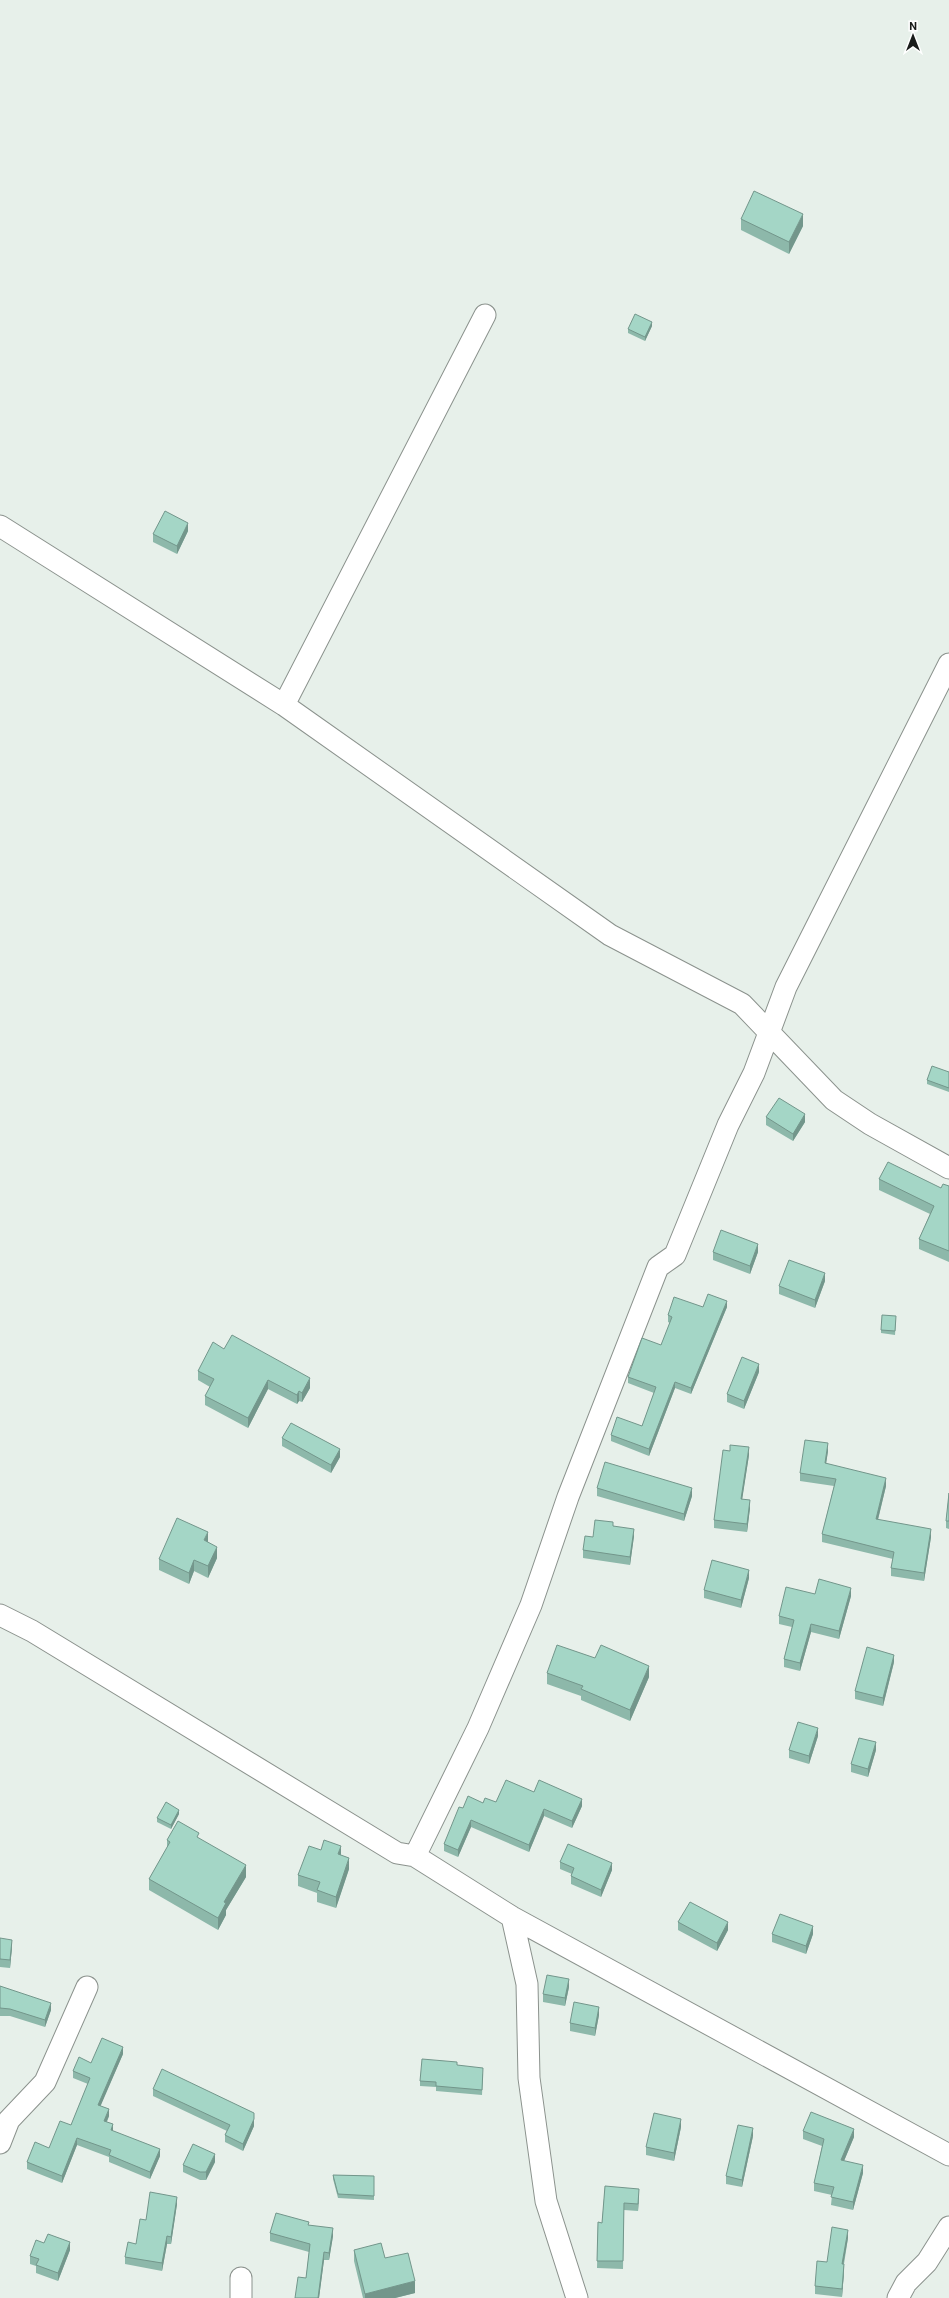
<svg xmlns="http://www.w3.org/2000/svg" width="949" height="2298" viewBox="0 0 949 2298" font-family="Roboto,sans-serif">
  <style>
    .lines { fill: none; stroke-linecap: round; stroke-linejoin: round }
    .minor-casing { stroke: #8b928d; stroke-width: 23 }
    .minor { stroke: #fff; stroke-width: 21 }
    .wall { fill: #8db8aa }
    .shaded-wall { fill: #73968b }
    .building { fill: #a4d6c6; stroke: #73968b }
  </style>
  <rect width="100%" height="100%" fill="#e7f0ea"/>
  <g class="lines">
    <defs>
      <path id="minor" d="M 0,526 L 284,705 L 610,935 L 742,1004 L 834,1100 L 870,1124 L 949,1168
        M 284,705 L 485,315
        M 0,1615 L 32,1631 L 397,1853 L 415,1856 L 512,1917 L 949,2155
        M 415,1856 L 478,1728 L 531,1605 L 568,1497 L 658,1267 L 675,1255 L 728,1125 L 754,1073 L 786,987 L 949,664
        M 512,1917 L 527,1984 L 529,2078 L 546,2201 L 577,2298
        M 0,2143 L 9,2120 L 45,2082 L 87,1987
        M 241,2298 L 241,2278
        M 898,2298 L 906,2283 L 927,2262 L 949,2227"/>
    </defs>
    <use href="#minor" class="minor-casing"/>
    <use href="#minor" class="minor"/>
  </g>
  <path class="wall" d="M 741,219 L 803,226 L 789,254 L 741,230 Z
    M 652,326 L 645,341 L 628,333 L 628,329 Z
    M 188,531 L 177,554 L 153,542 L 153,534 Z
    M 949,1072 L 949,1092 L 927,1084 L 927,1080 Z
    M 766,1117 L 805,1122 L 793,1141 L 766,1125 Z
    M 879,1179 L 941,1188 L 949,1186 L 949,1262 L 919,1249 L 919,1239 L 930,1214 L 879,1190 Z
    M 713,1252 L 758,1252 L 750,1274 L 713,1260 Z
    M 825,1281 L 815,1308 L 779,1294 L 779,1286 Z
    M 703,1307 L 727,1307 L 691,1394 L 675,1388 L 649,1456 L 611,1441 L 611,1435 L 642,1426 L 654,1393 L 628,1383 L 628,1377 L 661,1345 L 670,1323 L 668,1322 L 668,1315 Z
    M 896,1320 L 895,1335 L 881,1333 L 881,1330 Z
    M 224,1349 L 310,1388 L 302,1402 L 299,1401 L 297,1404 L 268,1389 L 248,1428 L 205,1405 L 205,1396 L 210,1387 L 198,1380 L 198,1371 Z
    M 759,1372 L 744,1409 L 727,1402 L 727,1394 Z
    M 282,1438 L 340,1457 L 331,1473 L 282,1446 Z
    M 828,1451 L 826,1463 L 886,1486 L 878,1520 L 931,1537 L 924,1581 L 891,1576 L 891,1568 L 893,1559 L 822,1542 L 822,1534 L 834,1486 L 800,1481 L 800,1473 Z
    M 749,1455 L 742,1499 L 750,1508 L 747,1532 L 714,1528 L 714,1520 Z
    M 597,1488 L 692,1496 L 684,1521 L 597,1496 Z
    M 949,1493 L 949,1529 L 946,1528 L 946,1521 Z
    M 613,1526 L 634,1536 L 630,1565 L 583,1558 L 583,1550 L 593,1537 Z
    M 208,1542 L 217,1558 L 208,1578 L 194,1571 L 189,1584 L 159,1570 L 159,1559 Z
    M 749,1578 L 741,1608 L 704,1598 L 704,1590 Z
    M 815,1594 L 851,1596 L 839,1639 L 811,1632 L 800,1671 L 784,1667 L 784,1659 L 792,1627 L 779,1624 L 779,1616 Z
    M 894,1662 L 883,1706 L 855,1699 L 855,1691 Z
    M 547,1673 L 649,1677 L 630,1721 L 581,1700 L 581,1696 L 547,1684 Z
    M 818,1736 L 809,1764 L 789,1758 L 789,1750 Z
    M 876,1750 L 868,1777 L 851,1772 L 851,1764 Z
    M 534,1792 L 582,1806 L 572,1828 L 544,1816 L 529,1852 L 471,1827 L 458,1857 L 444,1851 L 444,1844 L 483,1803 L 496,1802 Z
    M 179,1814 L 171,1829 L 157,1822 L 157,1818 Z
    M 199,1839 L 246,1877 L 226,1910 L 226,1915 L 218,1930 L 149,1890 L 149,1879 L 167,1848 L 167,1840 Z
    M 321,1850 L 341,1855 L 349,1869 L 336,1908 L 317,1902 L 317,1893 L 298,1886 L 298,1875 Z
    M 560,1862 L 612,1870 L 601,1897 L 571,1884 L 571,1876 L 572,1874 L 560,1869 Z
    M 678,1922 L 728,1930 L 717,1951 L 678,1930 Z
    M 772,1934 L 813,1934 L 806,1954 L 772,1942 Z
    M 0,1938 L 12,1947 L 10,1968 L 0,1967 Z
    M 0,1986 L 51,2010 L 45,2027 L 10,2016 L 0,2016 Z
    M 569,1987 L 565,2006 L 543,2002 L 543,1994 Z
    M 599,2015 L 595,2036 L 570,2031 L 570,2023 Z
    M 123,2054 L 100,2106 L 109,2116 L 107,2122 L 113,2131 L 160,2156 L 150,2179 L 109,2162 L 109,2157 L 77,2145 L 62,2183 L 27,2169 L 27,2162 L 49,2148 L 71,2125 L 88,2084 L 73,2078 L 73,2071 L 91,2063 Z
    M 457,2066 L 483,2074 L 482,2095 L 436,2091 L 436,2087 L 420,2086 L 420,2081 Z
    M 153,2089 L 254,2126 L 243,2151 L 225,2142 L 225,2135 L 227,2131 L 153,2096 Z
    M 681,2127 L 674,2161 L 646,2155 L 646,2147 Z
    M 803,2131 L 854,2137 L 844,2161 L 863,2173 L 853,2210 L 831,2205 L 832,2195 L 814,2191 L 814,2183 L 822,2146 L 803,2139 Z
    M 753,2136 L 742,2187 L 726,2184 L 726,2176 Z
    M 215,2162 L 206,2180 L 200,2180 L 183,2172 L 183,2165 Z
    M 333,2175 L 374,2176 L 374,2200 L 338,2198 L 333,2179 Z
    M 605,2186 L 639,2196 L 638,2211 L 624,2210 L 623,2269 L 597,2268 L 598,2222 L 602,2223 Z
    M 177,2204 L 171,2244 L 167,2244 L 162,2271 L 125,2264 L 125,2257 L 136,2244 L 146,2220 Z
    M 309,2225 L 333,2236 L 329,2260 L 324,2260 L 319,2298 L 306,2278 L 309,2252 L 270,2241 L 270,2233 Z
    M 848,2238 L 844,2264 L 844,2272 L 842,2297 L 815,2294 L 815,2286 L 827,2262 Z
    M 44,2243 L 70,2250 L 58,2281 L 36,2273 L 36,2266 L 30,2264 L 30,2256 Z
    M 354,2250 L 385,2258 L 415,2293 L 395,2298 L 363,2298 L 354,2261 Z"/>
  <path class="shaded-wall" d="M 803,214 L 803,226 L 789,254 L 789,242 Z
    M 652,322 L 652,326 L 645,341 L 645,337 Z
    M 188,523 L 188,531 L 177,554 L 177,546 Z
    M 805,1114 L 805,1122 L 793,1141 L 793,1134 Z
    M 758,1244 L 758,1252 L 750,1274 L 750,1266 Z
    M 825,1273 L 825,1281 L 815,1308 L 815,1300 Z
    M 727,1301 L 727,1307 L 691,1394 L 691,1388 Z
    M 759,1364 L 759,1372 L 744,1409 L 744,1401 Z
    M 310,1378 L 310,1388 L 302,1402 L 302,1393 Z
    M 268,1380 L 268,1389 L 248,1428 L 248,1418 Z
    M 675,1382 L 675,1388 L 649,1456 L 649,1449 Z
    M 299,1391 L 299,1401 L 297,1404 L 297,1395 Z
    M 828,1443 L 828,1451 L 825,1471 L 825,1463 Z
    M 749,1447 L 749,1455 L 741,1507 L 741,1499 Z
    M 340,1449 L 340,1457 L 331,1473 L 331,1465 Z
    M 886,1478 L 886,1486 L 876,1527 L 876,1519 Z
    M 692,1488 L 692,1496 L 684,1521 L 684,1514 Z
    M 750,1500 L 750,1508 L 747,1532 L 747,1524 Z
    M 634,1529 L 634,1536 L 630,1565 L 630,1557 Z
    M 931,1529 L 931,1537 L 924,1581 L 924,1573 Z
    M 208,1532 L 208,1543 L 204,1540 Z
    M 217,1547 L 217,1558 L 208,1578 L 208,1566 Z
    M 194,1560 L 194,1571 L 189,1584 L 189,1573 Z
    M 749,1570 L 749,1578 L 741,1608 L 741,1600 Z
    M 851,1588 L 851,1596 L 839,1639 L 839,1631 Z
    M 811,1624 L 811,1632 L 800,1671 L 800,1663 Z
    M 894,1655 L 894,1662 L 883,1706 L 883,1698 Z
    M 649,1666 L 649,1677 L 630,1721 L 630,1710 Z
    M 818,1728 L 818,1736 L 809,1764 L 809,1756 Z
    M 876,1742 L 876,1750 L 868,1777 L 868,1769 Z
    M 582,1799 L 582,1806 L 572,1828 L 572,1821 Z
    M 544,1809 L 544,1816 L 529,1852 L 529,1845 Z
    M 179,1810 L 179,1814 L 171,1829 L 171,1825 Z
    M 471,1820 L 471,1827 L 458,1857 L 458,1850 Z
    M 341,1846 L 341,1858 L 338,1854 Z
    M 349,1858 L 349,1869 L 336,1908 L 336,1897 Z
    M 612,1863 L 612,1870 L 601,1897 L 601,1890 Z
    M 246,1865 L 246,1877 L 226,1910 L 226,1915 L 218,1930 L 218,1918 L 224,1902 Z
    M 728,1922 L 728,1930 L 717,1951 L 717,1943 Z
    M 813,1926 L 813,1934 L 806,1954 L 806,1946 Z
    M 12,1940 L 12,1947 L 10,1968 L 10,1960 Z
    M 569,1979 L 569,1987 L 565,2006 L 565,1998 Z
    M 51,2003 L 51,2010 L 45,2027 L 45,2020 Z
    M 599,2007 L 599,2015 L 595,2036 L 595,2028 Z
    M 123,2047 L 123,2054 L 98,2112 L 98,2105 Z
    M 109,2109 L 109,2116 L 104,2127 L 104,2121 Z
    M 254,2119 L 254,2126 L 243,2151 L 243,2144 Z
    M 681,2119 L 681,2127 L 674,2161 L 674,2153 Z
    M 113,2124 L 113,2131 L 111,2130 Z
    M 753,2128 L 753,2136 L 742,2187 L 742,2180 Z
    M 854,2129 L 854,2137 L 841,2168 L 841,2160 Z
    M 77,2138 L 77,2145 L 62,2183 L 62,2176 Z
    M 160,2149 L 160,2156 L 150,2179 L 150,2172 Z
    M 215,2154 L 215,2162 L 206,2180 L 206,2172 Z
    M 863,2165 L 863,2173 L 853,2210 L 853,2202 Z
    M 639,2189 L 639,2196 L 638,2211 L 638,2204 Z
    M 177,2197 L 177,2204 L 171,2244 L 171,2237 Z
    M 333,2228 L 333,2236 L 329,2260 L 329,2253 Z
    M 848,2230 L 848,2238 L 842,2271 L 842,2264 Z
    M 167,2236 L 167,2244 L 162,2271 L 162,2263 Z
    M 70,2242 L 70,2250 L 58,2281 L 58,2273 Z
    M 324,2252 L 324,2260 L 319,2298 L 318,2298 Z
    M 844,2264 L 844,2272 L 842,2297 L 842,2289 Z
    M 415,2281 L 415,2293 L 395,2298 L 365,2298 L 365,2294 Z"/>
  <path class="building" d="M 754,191 L 803,214 L 789,242 L 741,219 Z
    M 635,314 L 652,322 L 645,337 L 628,329 Z
    M 165,511 L 188,523 L 177,546 L 153,534 Z
    M 932,1066 L 949,1072 L 949,1088 L 927,1080 Z
    M 779,1098 L 805,1114 L 793,1134 L 766,1117 Z
    M 888,1162 L 941,1188 L 943,1184 L 949,1186 L 949,1251 L 919,1239 L 934,1206 L 879,1179 Z
    M 721,1230 L 758,1244 L 750,1266 L 713,1252 Z
    M 789,1260 L 825,1273 L 815,1300 L 779,1286 Z
    M 708,1294 L 727,1301 L 691,1388 L 675,1382 L 649,1449 L 611,1435 L 617,1417 L 642,1426 L 656,1387 L 628,1377 L 642,1338 L 661,1345 L 672,1317 L 668,1315 L 674,1297 L 703,1307 Z
    M 882,1315 L 896,1316 L 895,1331 L 881,1330 Z
    M 232,1335 L 310,1378 L 302,1393 L 299,1391 L 297,1395 L 268,1380 L 248,1418 L 205,1396 L 214,1379 L 198,1371 L 213,1342 L 224,1349 Z
    M 742,1357 L 759,1364 L 744,1401 L 727,1394 Z
    M 291,1423 L 340,1449 L 331,1465 L 282,1438 Z
    M 805,1440 L 828,1443 L 825,1463 L 886,1478 L 876,1519 L 931,1529 L 924,1573 L 891,1568 L 894,1552 L 822,1534 L 836,1479 L 800,1473 Z
    M 730,1445 L 749,1447 L 741,1499 L 750,1500 L 747,1524 L 714,1520 L 723,1450 L 730,1451 Z
    M 605,1462 L 692,1488 L 684,1514 L 597,1488 Z
    M 949,1493 L 949,1521 L 946,1521 Z
    M 177,1518 L 208,1532 L 204,1540 L 217,1547 L 208,1566 L 194,1560 L 189,1573 L 159,1559 Z
    M 595,1520 L 613,1522 L 613,1526 L 634,1529 L 630,1557 L 583,1550 L 585,1536 L 593,1537 Z
    M 712,1560 L 749,1570 L 741,1600 L 704,1590 Z
    M 819,1579 L 851,1588 L 839,1631 L 811,1624 L 800,1663 L 784,1659 L 794,1620 L 779,1616 L 786,1587 L 815,1594 Z
    M 557,1645 L 595,1658 L 601,1645 L 649,1666 L 630,1710 L 581,1689 L 583,1686 L 547,1673 Z
    M 867,1647 L 894,1655 L 883,1698 L 855,1691 Z
    M 798,1722 L 818,1728 L 809,1756 L 789,1750 Z
    M 859,1738 L 876,1742 L 868,1769 L 851,1764 Z
    M 506,1780 L 534,1792 L 539,1780 L 582,1799 L 572,1821 L 544,1809 L 529,1845 L 471,1820 L 458,1850 L 444,1844 L 459,1807 L 463,1808 L 468,1796 L 483,1803 L 485,1798 L 496,1802 Z
    M 166,1802 L 179,1810 L 171,1825 L 157,1818 Z
    M 178,1821 L 199,1833 L 197,1837 L 246,1865 L 224,1902 L 226,1903 L 218,1918 L 149,1879 L 170,1842 L 167,1840 Z
    M 324,1840 L 341,1846 L 338,1854 L 349,1858 L 336,1897 L 317,1890 L 320,1882 L 298,1875 L 309,1846 L 321,1850 Z
    M 568,1844 L 612,1863 L 601,1890 L 571,1876 L 574,1868 L 560,1862 Z
    M 690,1902 L 728,1922 L 717,1943 L 678,1922 Z
    M 780,1914 L 813,1926 L 806,1946 L 772,1934 Z
    M 0,1938 L 12,1940 L 10,1960 L 0,1959 Z
    M 547,1975 L 569,1979 L 565,1998 L 543,1994 Z
    M 0,1986 L 51,2003 L 45,2020 L 10,2009 L 0,2008 Z
    M 574,2002 L 599,2007 L 595,2028 L 570,2023 Z
    M 102,2038 L 123,2047 L 98,2105 L 109,2109 L 104,2121 L 113,2124 L 111,2130 L 160,2149 L 150,2172 L 109,2155 L 111,2150 L 77,2138 L 62,2176 L 27,2162 L 35,2142 L 49,2148 L 60,2121 L 71,2125 L 90,2078 L 73,2071 L 79,2057 L 91,2063 Z
    M 422,2059 L 457,2062 L 457,2065 L 483,2068 L 482,2090 L 436,2086 L 436,2082 L 420,2081 Z
    M 162,2069 L 254,2113 L 254,2119 L 243,2144 L 225,2135 L 230,2125 L 153,2089 Z
    M 811,2112 L 854,2129 L 841,2160 L 863,2165 L 853,2202 L 831,2197 L 834,2187 L 814,2183 L 824,2139 L 803,2131 Z
    M 654,2113 L 681,2119 L 674,2153 L 646,2147 Z
    M 738,2125 L 753,2128 L 742,2180 L 726,2176 Z
    M 193,2144 L 215,2154 L 206,2172 L 200,2172 L 183,2165 Z
    M 333,2175 L 374,2176 L 374,2196 L 338,2194 Z
    M 605,2186 L 639,2189 L 638,2204 L 624,2203 L 623,2261 L 597,2261 L 598,2222 L 602,2223 Z
    M 150,2192 L 177,2197 L 171,2237 L 167,2236 L 162,2263 L 125,2257 L 128,2242 L 136,2244 L 140,2219 L 146,2220 Z
    M 276,2213 L 309,2222 L 308,2225 L 333,2228 L 329,2253 L 324,2252 L 318,2298 L 295,2298 L 298,2277 L 306,2278 L 310,2244 L 270,2233 Z
    M 832,2227 L 848,2230 L 842,2264 L 844,2264 L 842,2289 L 815,2286 L 817,2261 L 827,2262 Z
    M 48,2234 L 70,2242 L 58,2273 L 36,2265 L 39,2259 L 30,2256 L 36,2240 L 44,2243 Z
    M 381,2243 L 385,2258 L 408,2253 L 415,2281 L 365,2294 L 354,2250 Z"/>
  <g transform="translate(913 36)" stroke="#ffffff" stroke-width="3" paint-order="stroke">
  <path d="M0-3L7 15L0 10L-7 15Z" fill="#191c1a"/>
  <text y="-6" font-size="11" font-weight="bold" text-anchor="middle" fill="#191c1a">N</text>
  </g>
</svg>
